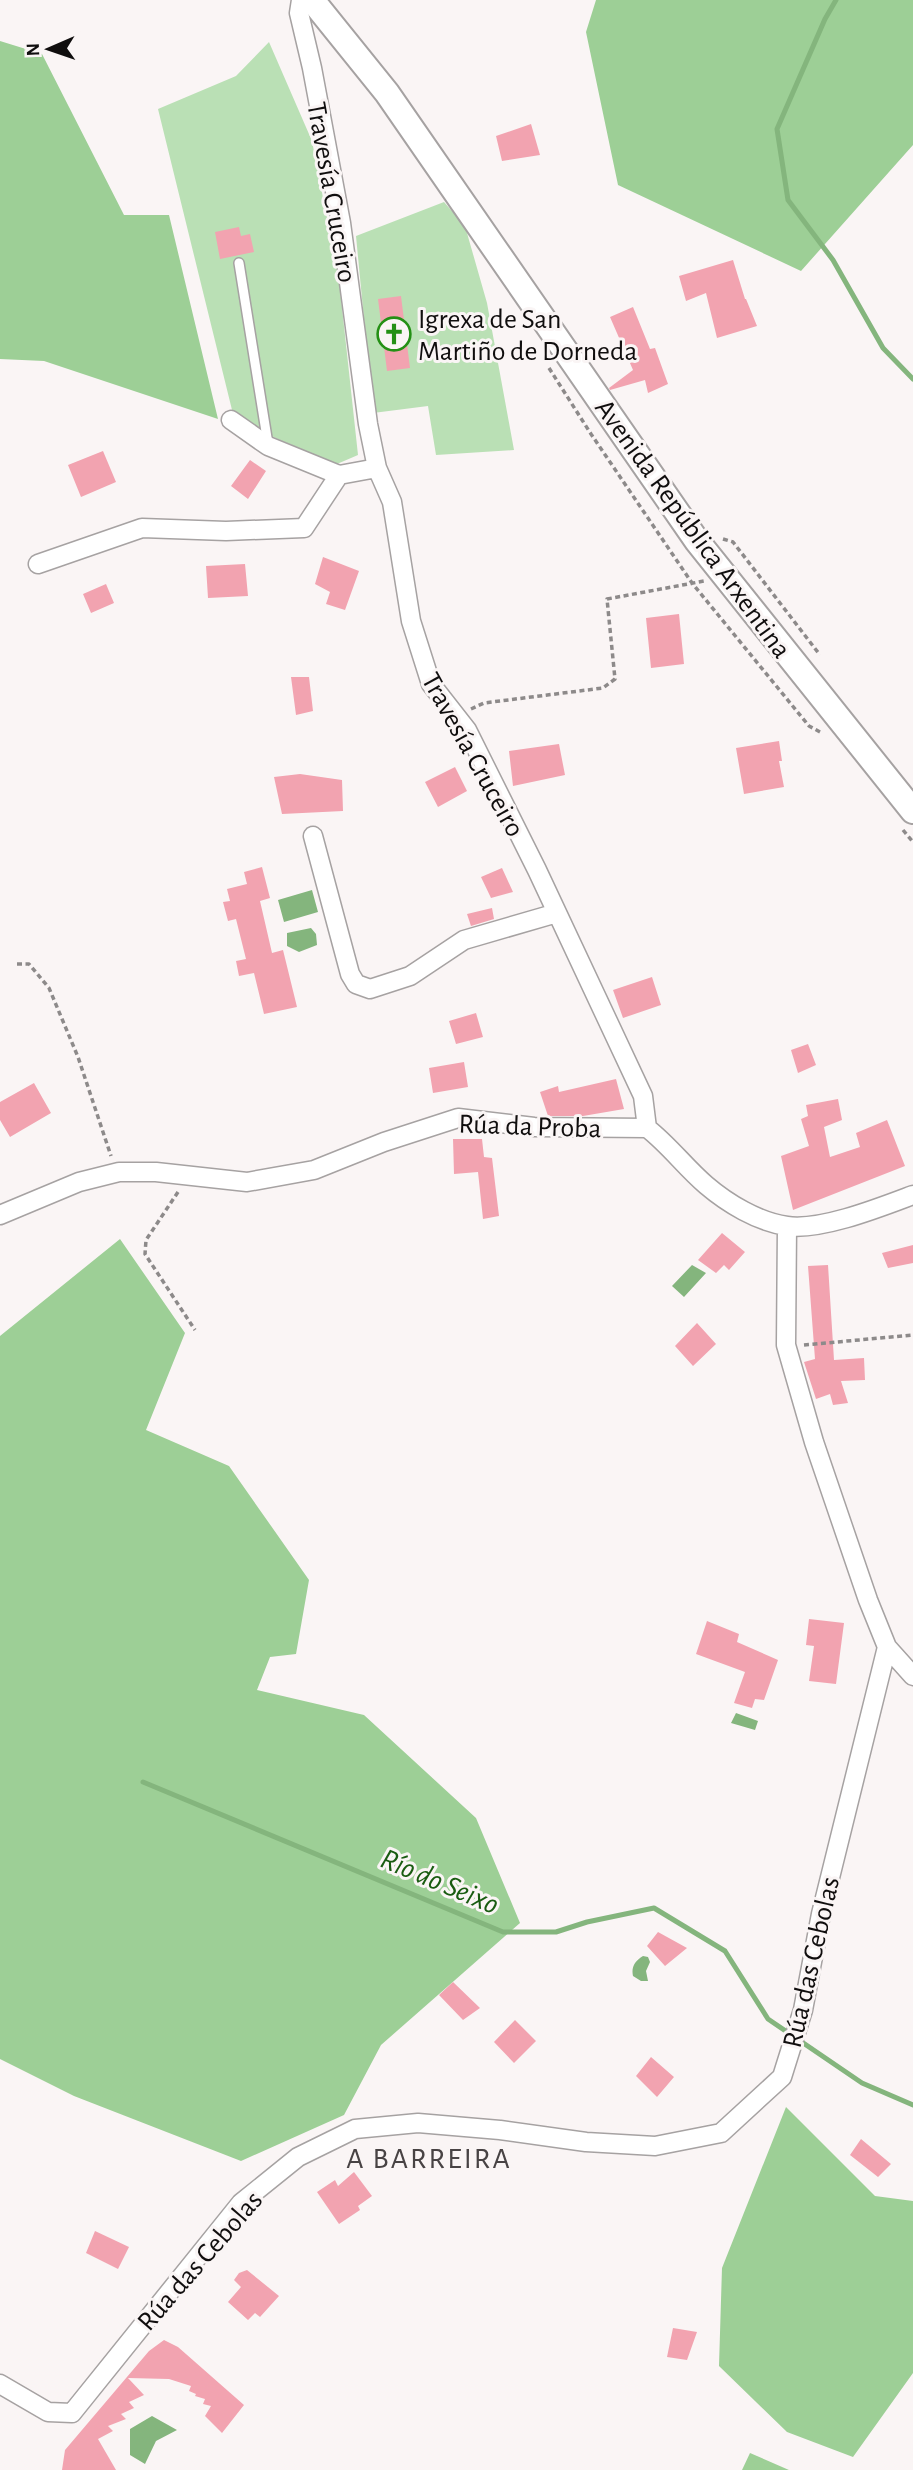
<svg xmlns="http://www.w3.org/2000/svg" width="913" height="2470" viewBox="0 0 913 2470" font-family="'Alegreya Sans',sans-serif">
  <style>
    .green { fill: #bae0b5 }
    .forest { fill: #9dcf96 }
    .water { fill: #84b57d }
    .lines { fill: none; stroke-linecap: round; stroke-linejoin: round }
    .stream { stroke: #84b57d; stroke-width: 5 }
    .building { fill: #f2a3b0 }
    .service-casing { stroke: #a6a2a2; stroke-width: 12 }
    .minor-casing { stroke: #a6a2a2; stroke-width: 21 }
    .secondary-casing { stroke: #a6a2a2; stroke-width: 28 }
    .path { stroke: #8d8a8a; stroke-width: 3.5; stroke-dasharray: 5 3.5; stroke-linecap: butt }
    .service { stroke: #fff; stroke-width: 9 }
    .minor { stroke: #fff; stroke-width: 18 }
    .secondary { stroke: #fff; stroke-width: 24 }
    .labels { text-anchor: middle; stroke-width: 6; stroke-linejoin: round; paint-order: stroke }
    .street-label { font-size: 28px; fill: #100e0e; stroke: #faf5f5 }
    .poi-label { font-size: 28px; fill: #100e0e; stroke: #faf5f5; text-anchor: start }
    .water-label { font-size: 30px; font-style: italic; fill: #195c11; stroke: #faf5f5 }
    .neighbourhood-label { font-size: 30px; letter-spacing: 2px; fill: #484344; stroke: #faf5f5 }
  </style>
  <rect width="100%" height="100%" fill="#faf5f5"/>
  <path class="green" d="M 269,42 L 312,141 L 339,280 L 358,455 L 337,464 L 280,440 L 234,418 L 158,109 L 236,76 Z
    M 444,202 L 465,226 L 487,303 L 514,450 L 436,455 L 428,406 L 373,413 L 356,236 Z"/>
  <path class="forest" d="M 596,0 L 913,0 L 913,145 L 801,271 L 618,185 L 586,32 Z
    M 0,41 L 42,54 L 124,215 L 169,215 L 218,419 L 44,361 L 0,359 Z
    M 120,1239 L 185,1333 L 146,1430 L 229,1466 L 309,1580 L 296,1654 L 270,1657 L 257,1690 L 364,1715 L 476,1818 L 520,1923 L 381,2045 L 344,2115 L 241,2161 L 74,2096 L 0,2059 L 0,1336 Z
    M 786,2107 L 875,2196 L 913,2201 L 913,2373 L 853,2457 L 787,2432 L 719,2366 L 722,2268 Z
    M 750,2453 L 789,2470 L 742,2470 Z"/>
  <path class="water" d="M 312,890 L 318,912 L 284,922 L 278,900 Z
    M 311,928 L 316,934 L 317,945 L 299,952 L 287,946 L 287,933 Z
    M 692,1265 L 706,1273 L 684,1297 L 672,1286 Z
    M 736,1713 L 758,1721 L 755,1730 L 731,1723 Z
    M 643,1956 L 648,1957 L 650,1962 L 646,1971 L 648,1981 L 641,1981 L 633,1976 C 631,1967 635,1961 643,1956 Z
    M 152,2416 L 177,2430 L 156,2441 L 145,2464 L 130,2455 L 130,2429 Z"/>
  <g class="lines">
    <path class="stream" d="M 836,0 L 825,19 L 777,129 L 788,200 L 833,260 L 883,348 L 913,379
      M 143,1782 L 503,1932 L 556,1932 L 587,1922 L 654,1908 L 725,1951 L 768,2019 L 862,2083 L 913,2105"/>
  </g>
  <path class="building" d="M 531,124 L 540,155 L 502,161 L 496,136 Z
    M 239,227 L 241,236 L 250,234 L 254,252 L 220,259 L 215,232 Z
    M 733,260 L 745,299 L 746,299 L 757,326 L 717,338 L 706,293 L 686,301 L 679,276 Z
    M 401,296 L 410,368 L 387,371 L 378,299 Z
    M 633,307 L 650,349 L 655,348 L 668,384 L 648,393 L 645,380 L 610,390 L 609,388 L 633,370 L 610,317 Z
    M 103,451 L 116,482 L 81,497 L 68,465 Z
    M 250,460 L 266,471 L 248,499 L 231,486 Z
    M 323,557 L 359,571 L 345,610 L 326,604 L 330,592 L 315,584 Z
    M 245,564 L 248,596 L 208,598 L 206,566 Z
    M 106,584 L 114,603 L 91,613 L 83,594 Z
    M 679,614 L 684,664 L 651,668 L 646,618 Z
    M 291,677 L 309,677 L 313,711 L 296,715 Z
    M 779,741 L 782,761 L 779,761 L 784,787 L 744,794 L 736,748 Z
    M 559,744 L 565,775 L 513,786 L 509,751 Z
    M 455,767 L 467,791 L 438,807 L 425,782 Z
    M 300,774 L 342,780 L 343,811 L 282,814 L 274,777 Z
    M 262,867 L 270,898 L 260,901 L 272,953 L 283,950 L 297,1007 L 264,1014 L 254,973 L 239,976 L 236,961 L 246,959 L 236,919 L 228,921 L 223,902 L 230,901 L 227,889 L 247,884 L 244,872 Z
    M 502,868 L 513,892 L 491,898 L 481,877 Z
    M 492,908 L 494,919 L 471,926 L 467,914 Z
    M 652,977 L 661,1005 L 623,1018 L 613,990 Z
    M 476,1013 L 483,1037 L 456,1044 L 449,1021 Z
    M 808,1044 L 816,1065 L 798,1073 L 791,1050 Z
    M 464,1062 L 468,1087 L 433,1093 L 429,1068 Z
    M 616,1079 L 624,1109 L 583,1116 L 548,1116 L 540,1092 L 558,1086 L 559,1092 Z
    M 34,1083 L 51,1113 L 10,1137 L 0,1120 L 0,1102 Z
    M 838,1099 L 842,1120 L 824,1127 L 830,1157 L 860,1147 L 856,1133 L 887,1120 L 905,1166 L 793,1210 L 781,1156 L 809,1146 L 801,1119 L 808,1116 L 806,1105 Z
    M 453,1139 L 482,1139 L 484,1157 L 492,1158 L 499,1216 L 483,1219 L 478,1172 L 454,1174 Z
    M 722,1233 L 745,1252 L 729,1270 L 724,1265 L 716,1273 L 698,1260 Z
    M 913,1245 L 913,1263 L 888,1268 L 882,1253 Z
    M 828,1265 L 834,1360 L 864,1358 L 865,1380 L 841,1381 L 848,1403 L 833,1405 L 830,1394 L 816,1399 L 804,1362 L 815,1359 L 808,1266 Z
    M 697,1323 L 716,1344 L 693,1366 L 675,1346 Z
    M 809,1619 L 844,1623 L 836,1684 L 809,1681 L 814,1646 L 806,1645 Z
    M 707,1621 L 739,1634 L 737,1642 L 778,1660 L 764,1700 L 755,1699 L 752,1708 L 734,1703 L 745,1672 L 696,1654 Z
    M 658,1932 L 687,1948 L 665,1966 L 647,1946 Z
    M 453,1982 L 480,2008 L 463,2020 L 439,1995 Z
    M 515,2020 L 536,2041 L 514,2063 L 494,2042 Z
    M 651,2057 L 674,2077 L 657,2097 L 636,2076 Z
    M 861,2139 L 891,2164 L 878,2177 L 850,2155 Z
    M 354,2172 L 372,2196 L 358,2206 L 360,2210 L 339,2224 L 317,2192 L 335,2180 L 338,2186 Z
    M 95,2231 L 129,2247 L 118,2269 L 86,2253 Z
    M 247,2270 L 279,2296 L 260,2317 L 255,2313 L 248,2320 L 228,2302 L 241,2287 L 234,2280 L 239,2273 Z
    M 673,2328 L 697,2332 L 687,2360 L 667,2357 Z
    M 164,2340 L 178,2347 L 244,2405 L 222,2433 L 205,2416 L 211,2406 L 203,2404 L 205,2399 L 195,2396 L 196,2394 L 189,2391 L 191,2386 L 169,2379 L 128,2378 L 144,2395 L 129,2402 L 134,2408 L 121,2414 L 126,2419 L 108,2426 L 113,2431 L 98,2439 L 116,2470 L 62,2470 L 65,2450 L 149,2351 Z"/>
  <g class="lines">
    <defs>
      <path id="service" d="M 239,263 L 268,444"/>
      <path id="minor" d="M 301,0 L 299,13 L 312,68 L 341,223 L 368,424 L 377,468 L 392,502 L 411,621 L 431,684 L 467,730 L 537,870 L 643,1096 L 647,1128
        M 231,420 L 268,446 L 339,475
        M 38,564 L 142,528 L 226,531 L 304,528 L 339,475 L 377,468
        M 313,836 L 350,974 L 356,984 L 370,989 L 410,976 L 464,940 L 557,913
        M 0,1215 L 79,1182 L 119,1172 L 156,1172 L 247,1182 L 314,1170 L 384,1142 L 458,1118 L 534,1127 L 647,1128 C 669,1145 685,1167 706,1185 C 727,1203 758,1222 787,1226 C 821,1231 881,1207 913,1195
        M 887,1647 L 913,1676
        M 0,2384 L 48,2412 L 72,2413 L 241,2203 L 298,2157 L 355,2129 L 418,2123 L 500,2130 L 586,2142 L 655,2146 L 721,2133 L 782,2077 L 803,2010 L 821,1914 L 887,1647 L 868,1600 L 814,1442 L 786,1345 L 787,1226"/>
      <path id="secondary" d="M 312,0 L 387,93 L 697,541 L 913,811"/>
    </defs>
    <use href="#service" class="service-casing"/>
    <use href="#minor" class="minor-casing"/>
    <use href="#secondary" class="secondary-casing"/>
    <path class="path" d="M 549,368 L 591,434 L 692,583 L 809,726 L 822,733
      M 723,539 L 733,542 L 820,655
      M 471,709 L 484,703 L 603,688 L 615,679 L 607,599 L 704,581
      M 903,830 L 913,842
      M 17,964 L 29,964 L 49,988 L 78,1057 L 111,1156
      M 178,1192 L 146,1240 L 145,1254 L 195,1330
      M 804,1345 L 913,1335"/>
    <use href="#service" class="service"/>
    <use href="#minor" class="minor"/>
    <use href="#secondary" class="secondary"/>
  </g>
  <defs>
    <symbol id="church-ring" viewBox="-11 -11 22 22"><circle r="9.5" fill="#faf5f5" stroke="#249015" stroke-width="1.5"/><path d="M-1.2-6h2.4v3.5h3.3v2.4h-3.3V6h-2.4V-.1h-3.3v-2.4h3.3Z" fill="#249015"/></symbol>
  </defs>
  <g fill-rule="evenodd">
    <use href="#church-ring" x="375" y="315" width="38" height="38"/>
  </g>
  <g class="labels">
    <g class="street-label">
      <text transform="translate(333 192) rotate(80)" y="10">Travesía Cruceiro</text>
      <text transform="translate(694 528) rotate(54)" y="10">Avenida República Arxentina</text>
      <text transform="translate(474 754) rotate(61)" y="10">Travesía Cruceiro</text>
      <text transform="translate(530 1125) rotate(2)" y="10">Rúa da Proba</text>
      <text transform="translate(810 1962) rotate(-77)" y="10">Rúa das Cebolas</text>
      <text transform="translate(199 2260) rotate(-49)" y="10">Rúa das Cebolas</text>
    </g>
    <g class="poi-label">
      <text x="418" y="328">Igrexa de San<tspan x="418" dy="32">Martiño de Dorneda</tspan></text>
    </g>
    <g class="water-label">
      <text transform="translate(440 1881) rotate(23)" y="10">Río do Seixo</text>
    </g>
    <g class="neighbourhood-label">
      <text x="429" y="2168">A BARREIRA</text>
    </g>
  </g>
  <g transform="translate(49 49) rotate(268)" stroke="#faf5f5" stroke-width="5" paint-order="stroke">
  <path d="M0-5L12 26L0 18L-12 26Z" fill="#100e0e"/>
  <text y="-10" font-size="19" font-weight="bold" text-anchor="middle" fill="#100e0e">N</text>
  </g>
</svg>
